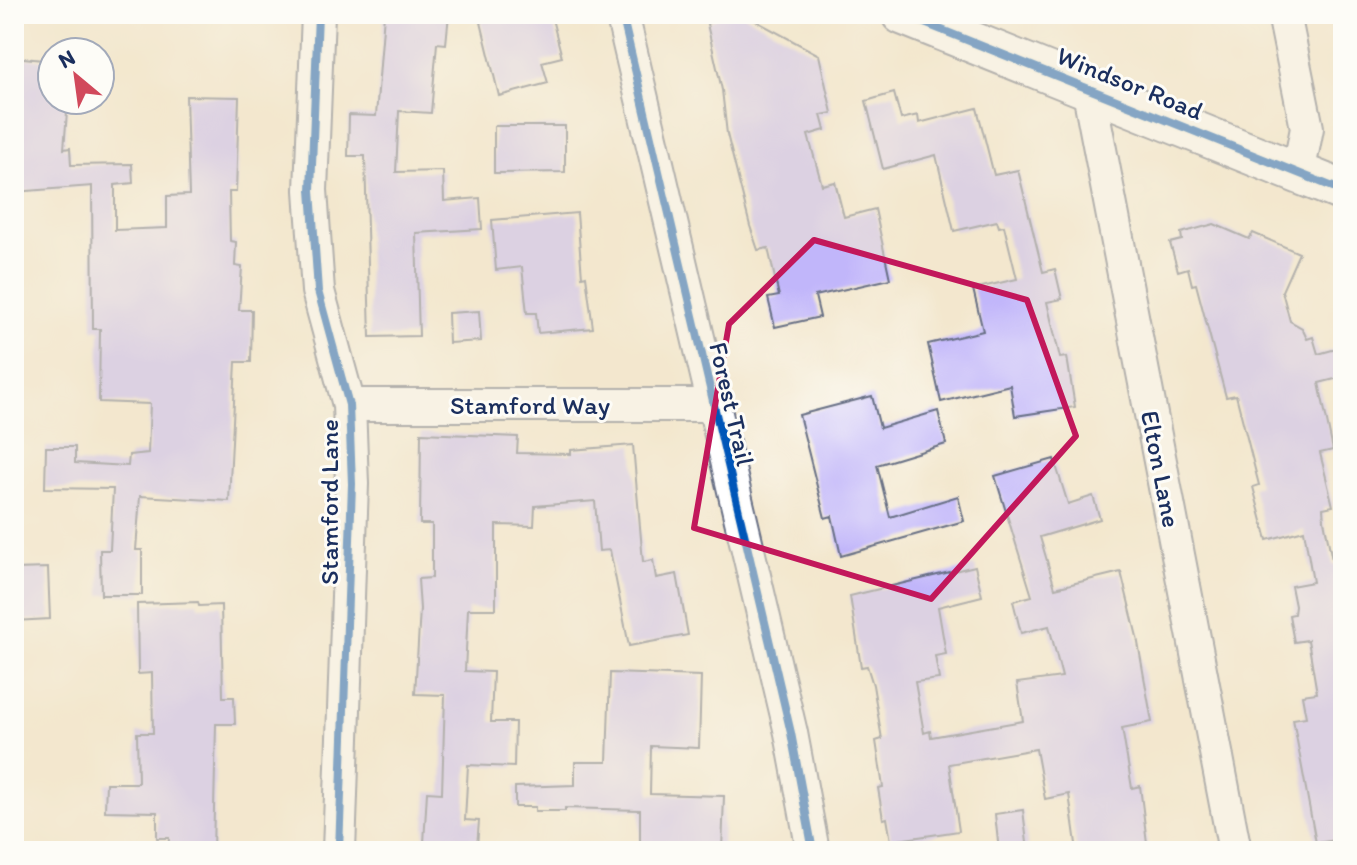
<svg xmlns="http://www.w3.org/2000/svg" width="1357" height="865" viewBox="0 0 1357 865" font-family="Itim,sans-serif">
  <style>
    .building { fill: #c1b6fa }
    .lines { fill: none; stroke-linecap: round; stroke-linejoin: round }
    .minor-casing { stroke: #676f85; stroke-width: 36 }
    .tertiary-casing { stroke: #676f85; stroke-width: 44 }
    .minor { stroke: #fff; stroke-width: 32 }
    .tertiary { stroke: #fff; stroke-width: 40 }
    .cycleway-casing { stroke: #fdfcf7; stroke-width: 13 }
    .cycleway { stroke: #0057b8; stroke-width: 8 }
    .marked { fill: none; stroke: #c2185b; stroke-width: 6; stroke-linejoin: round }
    .labels { text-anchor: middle; stroke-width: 6; stroke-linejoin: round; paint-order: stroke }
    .street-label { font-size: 26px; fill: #1b2f5e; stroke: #fdfcf7 }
  </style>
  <rect width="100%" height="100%" fill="#fdfcf7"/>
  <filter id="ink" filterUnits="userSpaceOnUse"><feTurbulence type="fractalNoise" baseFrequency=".0125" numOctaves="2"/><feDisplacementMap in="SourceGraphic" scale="16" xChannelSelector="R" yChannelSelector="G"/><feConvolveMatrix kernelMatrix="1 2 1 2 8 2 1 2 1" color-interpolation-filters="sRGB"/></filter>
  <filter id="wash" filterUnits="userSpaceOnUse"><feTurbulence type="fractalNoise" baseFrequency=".006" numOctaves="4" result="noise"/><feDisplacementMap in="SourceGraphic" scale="32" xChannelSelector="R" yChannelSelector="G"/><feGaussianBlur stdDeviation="1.8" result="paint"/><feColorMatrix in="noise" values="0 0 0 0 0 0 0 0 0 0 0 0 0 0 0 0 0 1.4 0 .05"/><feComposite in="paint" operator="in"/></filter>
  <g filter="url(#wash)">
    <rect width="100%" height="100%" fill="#f3e7ce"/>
    <g id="blocks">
      <path class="building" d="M 384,14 L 449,14 L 446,44 L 437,43 L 431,113 L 399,111 L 396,172 L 443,171 L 444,201 L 480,198 L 482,229 L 416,233 L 419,336 L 370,337 L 365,156 L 348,156 L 349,115 L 376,116 Z
        M 479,14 L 526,14 L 528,22 L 551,15 L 562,57 L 542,62 L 548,83 L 499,96 Z
        M 721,14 L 743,14 L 819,55 L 832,113 L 821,115 L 825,130 L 808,135 L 822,185 L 835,182 L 844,217 L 875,209 L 890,279 L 815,296 L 820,317 L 775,327 L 768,298 L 779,296 L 768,248 L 758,250 L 750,226 L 727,134 L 722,90 L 707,24 Z
        M 14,57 L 52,61 L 52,100 L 68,100 L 64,149 L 70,148 L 71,165 L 132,164 L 133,183 L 115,185 L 115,230 L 167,228 L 167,196 L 189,195 L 186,96 L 239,97 L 236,192 L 229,192 L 230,241 L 236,242 L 235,266 L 242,267 L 239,310 L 252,310 L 251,362 L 236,362 L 229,501 L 140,496 L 136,550 L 142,550 L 142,595 L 101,595 L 100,550 L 110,550 L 113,489 L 45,488 L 46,447 L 75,447 L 75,463 L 128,466 L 129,455 L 148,453 L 150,404 L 99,402 L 100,329 L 93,329 L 92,186 L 14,192 Z
        M 894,93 L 901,119 L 918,115 L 919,123 L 977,108 L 994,175 L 1018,170 L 1043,272 L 1055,269 L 1062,299 L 1047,302 L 1060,358 L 1067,357 L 1075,407 L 1015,416 L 1010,385 L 941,402 L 928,344 L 983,331 L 973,289 L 1017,279 L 1004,226 L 999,227 L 997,221 L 954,231 L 936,155 L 883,169 L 866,101 Z
        M 494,126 L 565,126 L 565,172 L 494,173 Z
        M 577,213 L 582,277 L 586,276 L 593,328 L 538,333 L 536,313 L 527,313 L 522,267 L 496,270 L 492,220 Z
        M 1214,224 L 1249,239 L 1253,233 L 1299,253 L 1282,291 L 1290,321 L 1302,328 L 1307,339 L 1313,337 L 1318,354 L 1343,347 L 1343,377 L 1319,383 L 1333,450 L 1320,453 L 1333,506 L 1323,508 L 1324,520 L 1333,565 L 1343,563 L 1343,839 L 1316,843 L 1293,719 L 1306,717 L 1302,695 L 1317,693 L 1308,640 L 1294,642 L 1289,615 L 1294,614 L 1295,606 L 1291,586 L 1313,582 L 1304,530 L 1267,540 L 1253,487 L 1259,485 L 1236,395 L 1226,397 L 1196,284 L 1192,285 L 1188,268 L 1178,271 L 1170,243 L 1182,240 L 1181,233 Z
        M 479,311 L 481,341 L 449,343 L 448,313 Z
        M 872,396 L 880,428 L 938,411 L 946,444 L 877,465 L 890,517 L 958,496 L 964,521 L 841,556 L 832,516 L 825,518 L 799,415 Z
        M 421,433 L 518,437 L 517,453 L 571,454 L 571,450 L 633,445 L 643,562 L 653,560 L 656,578 L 677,574 L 688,635 L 629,646 L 610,550 L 599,551 L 595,501 L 535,506 L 534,526 L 496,525 L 496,609 L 468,609 L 465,671 L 493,672 L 491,722 L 515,722 L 514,767 L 468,765 L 465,820 L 479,821 L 477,846 L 424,843 L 427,792 L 442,793 L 445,695 L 415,694 L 420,609 L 418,579 L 432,578 L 432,524 L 420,524 Z
        M 1054,459 L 1068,504 L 1093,496 L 1100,519 L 1040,537 L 1055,588 L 1121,572 L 1137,637 L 1152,722 L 1122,728 L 1132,788 L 1140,786 L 1148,851 L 1077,851 L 1069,794 L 1045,799 L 1036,749 L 949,764 L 959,831 L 891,841 L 887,818 L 883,819 L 878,788 L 883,787 L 876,741 L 882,739 L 873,685 L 867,666 L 861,667 L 850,596 L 975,566 L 982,596 L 938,607 L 946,654 L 935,656 L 939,679 L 915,682 L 924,733 L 930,731 L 931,737 L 1023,721 L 1017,683 L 1062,677 L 1049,626 L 1021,633 L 1013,601 L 1032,596 L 995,476 Z
        M 48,568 L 50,619 L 14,621 L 14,569 Z
        M 198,602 L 199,606 L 221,605 L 223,697 L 234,697 L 235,724 L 216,724 L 213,851 L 168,851 L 169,838 L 157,838 L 157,812 L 105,811 L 106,783 L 138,783 L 137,733 L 153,733 L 152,673 L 138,674 L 137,604 Z
        M 610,673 L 701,676 L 699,748 L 651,746 L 650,794 L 724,796 L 722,850 L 640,848 L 640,810 L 565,808 L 565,811 L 535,811 L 535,807 L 515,807 L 515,787 L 575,785 L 575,762 L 607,762 Z
        M 1023,810 L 1028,851 L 999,851 L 995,814 Z"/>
    </g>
  </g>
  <g filter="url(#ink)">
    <use href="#blocks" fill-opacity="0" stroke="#676f85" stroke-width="2"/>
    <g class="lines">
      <defs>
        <path id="minor" d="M 318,14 L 311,190 L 318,291 L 349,405 L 352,484 L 339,851
          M 622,14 L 791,733 L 813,851
          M 1284,14 L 1307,128 L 1298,174
          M 1088,87 L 1235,851
          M 349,405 L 711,405"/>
        <path id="tertiary" d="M 902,14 L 1343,191"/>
      </defs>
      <use href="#minor" class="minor-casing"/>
      <use href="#tertiary" class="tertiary-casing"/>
      <use href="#minor" class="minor"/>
      <use href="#tertiary" class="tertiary"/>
      <defs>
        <path id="cycleway" d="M 318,14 L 311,190 L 318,291 L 349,405 L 352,484 L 339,851
          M 622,14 L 791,733 L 813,851
          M 902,14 L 1343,191"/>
      </defs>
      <use href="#cycleway" class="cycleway-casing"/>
      <use href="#cycleway" class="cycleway"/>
    </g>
  </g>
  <path d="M0 0H1357V865H0ZM 814,240 L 1027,300 L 1076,436 L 931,599 L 694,528 L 729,324 Z" fill="#f3e7ce" fill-opacity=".55" fill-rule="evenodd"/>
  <path class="marked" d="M 814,240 L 1027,300 L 1076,436 L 931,599 L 694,528 L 729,324 Z"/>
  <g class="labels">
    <g class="street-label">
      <text transform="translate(1130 83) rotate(22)" y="9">Windsor Road</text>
      <text transform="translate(732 404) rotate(77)" y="9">Forest Trail</text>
      <text x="530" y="414">Stamford Way</text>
      <text transform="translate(1161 469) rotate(79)" y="9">Elton Lane</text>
      <text transform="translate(329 502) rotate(-90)" y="9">Stamford Lane</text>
    </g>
  </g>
  <rect width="1357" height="865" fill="none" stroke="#fdfcf7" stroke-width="48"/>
  <g transform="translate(76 76) rotate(331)"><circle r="38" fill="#fdfcf7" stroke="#a3aaba" stroke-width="2"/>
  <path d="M0-6L14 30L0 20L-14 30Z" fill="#d1495b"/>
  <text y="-12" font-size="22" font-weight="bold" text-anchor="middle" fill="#1b2f5e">N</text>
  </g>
</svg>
